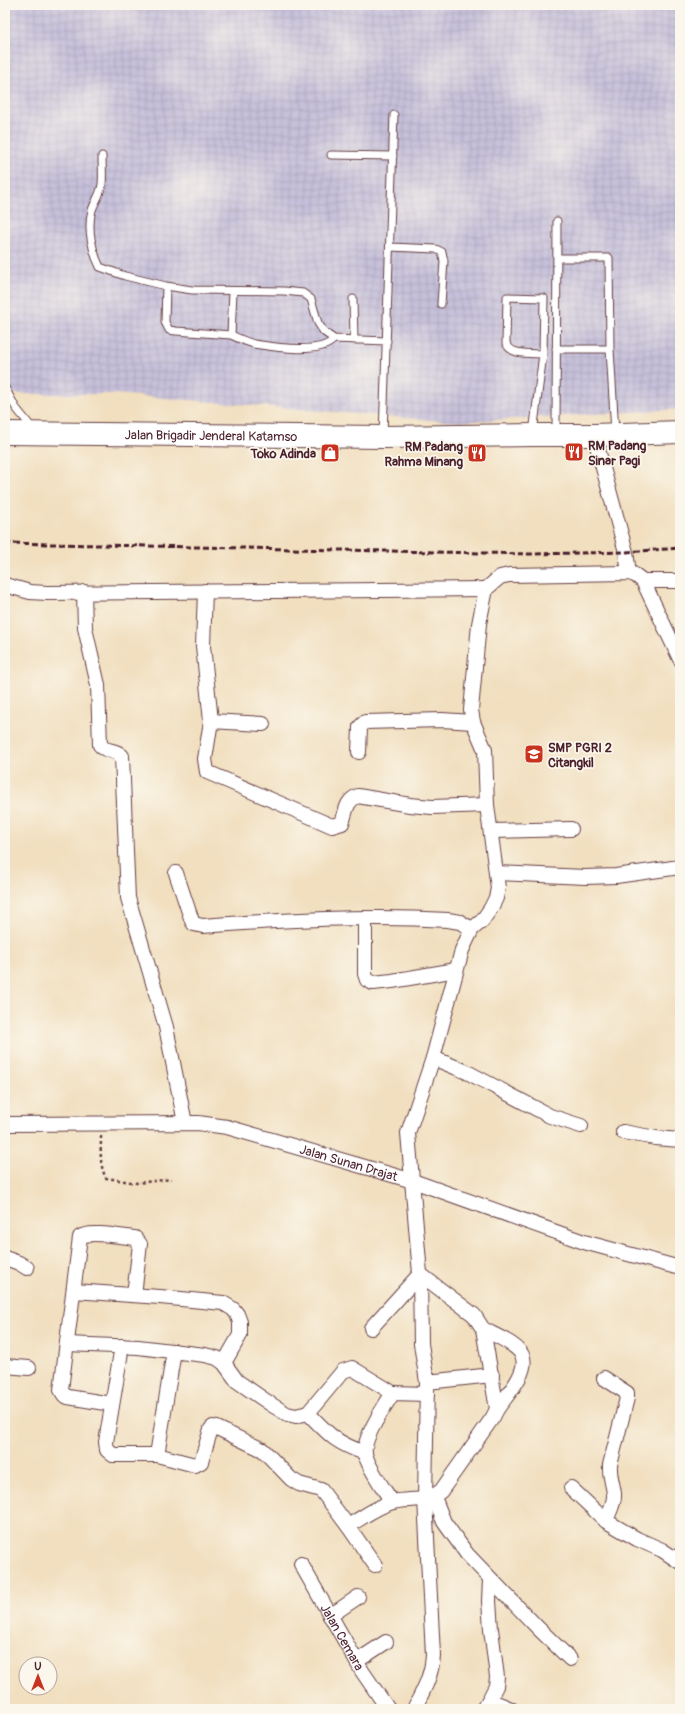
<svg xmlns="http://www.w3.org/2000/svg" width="685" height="1714" viewBox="0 0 685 1714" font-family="Pangolin,sans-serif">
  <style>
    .industrial { fill: url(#industrial-grid) }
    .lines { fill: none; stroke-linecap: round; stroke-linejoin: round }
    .service-casing { stroke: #633c41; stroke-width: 9 }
    .minor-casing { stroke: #633c41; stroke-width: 16 }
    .trunk-casing { stroke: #633c41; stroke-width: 24 }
    .path { stroke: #633c41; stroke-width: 2.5; stroke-dasharray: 3 3; stroke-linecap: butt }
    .service { stroke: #fff; stroke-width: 7 }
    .minor { stroke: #fff; stroke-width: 14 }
    .trunk { stroke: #fff; stroke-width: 22 }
    .rail { stroke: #4a1f2b; stroke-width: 3; stroke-dasharray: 6 3; stroke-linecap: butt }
    .labels { text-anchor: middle; stroke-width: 3.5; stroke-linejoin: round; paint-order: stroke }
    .street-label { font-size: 13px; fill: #4a1f2b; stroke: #fbf7ec }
    .poi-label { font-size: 13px; font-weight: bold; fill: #4a1f2b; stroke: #fbf7ec; text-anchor: start }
  </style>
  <defs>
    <pattern id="industrial-grid" width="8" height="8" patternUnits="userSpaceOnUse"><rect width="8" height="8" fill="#c6c0da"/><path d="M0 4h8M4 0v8" fill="none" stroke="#aca5bb"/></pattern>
  </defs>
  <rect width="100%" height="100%" fill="#fbf7ec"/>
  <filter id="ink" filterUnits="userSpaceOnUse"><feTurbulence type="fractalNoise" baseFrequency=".025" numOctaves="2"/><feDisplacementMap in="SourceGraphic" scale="8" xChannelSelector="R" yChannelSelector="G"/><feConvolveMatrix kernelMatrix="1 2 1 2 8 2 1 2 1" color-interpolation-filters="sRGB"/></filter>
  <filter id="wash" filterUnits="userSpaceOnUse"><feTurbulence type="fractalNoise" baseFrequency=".012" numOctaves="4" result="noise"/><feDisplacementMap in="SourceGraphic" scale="16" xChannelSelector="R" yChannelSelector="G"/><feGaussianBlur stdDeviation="0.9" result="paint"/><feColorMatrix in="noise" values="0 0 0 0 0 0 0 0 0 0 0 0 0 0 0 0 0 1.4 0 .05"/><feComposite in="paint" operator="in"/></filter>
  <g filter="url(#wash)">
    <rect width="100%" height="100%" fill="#f1dfbf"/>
    <path class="industrial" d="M 5,5 L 680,5 L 680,409 L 457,422 L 116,394 L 5,394 Z"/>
  </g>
  <g filter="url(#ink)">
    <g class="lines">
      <defs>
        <path id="service" d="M 331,155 L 393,156
          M 102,156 C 102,165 103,175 102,184 C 101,194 95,201 92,210 C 87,228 92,251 100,267 L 125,276 L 166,286 L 192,290 L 284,291 L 303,293 L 311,299 L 318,323 L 324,332 L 334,339 L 387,341
          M 390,247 L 436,249 L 442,252 L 444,261 L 441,304
          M 166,286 L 165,322 L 169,330 L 176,331 L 231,335 L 233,291
          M 353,299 L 354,340
          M 231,335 C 238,338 246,342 254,344 C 273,347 321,355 334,339
          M 556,349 L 610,349 L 609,258 L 557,258
          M 610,349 L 615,433
          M 5,388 L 16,408 L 33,429
          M 533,433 L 543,354 L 544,298 L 507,297 L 506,343 C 511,356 531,353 543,354
          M 556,433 L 557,221
          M 383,435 L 394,115"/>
        <g id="minor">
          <path d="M 594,435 L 626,552 L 629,573"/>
          <path d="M 643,581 L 680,581"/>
          <path d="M 5,585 L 30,592 L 47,593 L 486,589"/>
          <path d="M 205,591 L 203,646 L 211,721"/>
          <path d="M 84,592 L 85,628 L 98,685 L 100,745 C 106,753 115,748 122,756 L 128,898 L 166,1027 L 185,1123"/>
          <path d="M 263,724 L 211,721 L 205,759 L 207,772 L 332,826 L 342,823 C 346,812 346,800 358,796 L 410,805 L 432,807 L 487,805"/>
          <path d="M 359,752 L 360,727 L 365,722 L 442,720 L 473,722"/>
          <path d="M 491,831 L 571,829"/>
          <path d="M 176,873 L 192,921 L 194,924 L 203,926 C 284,920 366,915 448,920 L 460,922 L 472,929"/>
          <path d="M 496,873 L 585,877 L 616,876 L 680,867"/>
          <path d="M 365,918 L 365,974 L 367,980 L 373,983 L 392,981 L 456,970"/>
          <path d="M 433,1058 L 467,1072 L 550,1116 L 581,1126"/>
          <path id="s1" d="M 5,1124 L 198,1123 L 227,1127 L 413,1181 L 584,1242 L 680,1268"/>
          <path d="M 623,1132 L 656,1138 L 680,1140"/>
          <path d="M 5,1258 L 19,1263 L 27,1268"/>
          <path d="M 74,1291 L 160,1297 L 223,1303 L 233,1309 L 237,1314 L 240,1322 L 240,1335 L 224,1363"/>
          <path d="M 483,1329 C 494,1335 517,1344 522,1355 C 530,1371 506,1396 497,1409"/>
          <path d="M 67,1344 L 138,1347 L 205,1355 L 217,1358 L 224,1363 L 237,1381 L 272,1405 L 287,1414 L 296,1416 L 308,1413 L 343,1371 L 352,1368 L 393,1393"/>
          <path d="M 122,1346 L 106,1442 L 107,1450 L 113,1455 L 157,1455 L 195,1465 L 201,1462 L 211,1429 L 213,1427 L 217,1428 L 263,1450 L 291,1479 L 299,1484 L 321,1490 L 348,1526 C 362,1518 377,1506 393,1502 C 410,1498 426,1503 441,1491 L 493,1417 L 497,1409 L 483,1329 L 474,1315 L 420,1274 L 371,1328"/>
          <path d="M 5,1366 L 29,1368"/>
          <path d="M 604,1378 L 624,1391 L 627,1393 L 627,1398 L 610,1465 C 609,1476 613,1483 614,1494 C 615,1503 609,1512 606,1521 L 637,1539 L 662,1550 L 680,1562"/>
          <path d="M 427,1382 L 492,1375"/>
          <path d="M 111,1404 L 68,1397 L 64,1395 L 61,1390 L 80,1237 C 90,1230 123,1237 135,1238 L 140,1244 L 134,1295"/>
          <path d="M 308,1413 C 329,1435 336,1443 365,1453"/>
          <path d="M 157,1455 L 174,1351"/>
          <path d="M 571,1488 L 606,1521"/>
          <path d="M 434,1497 L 444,1522 L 467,1554 L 538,1628 L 570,1659"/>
          <path d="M 392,1502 C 384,1489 369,1469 365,1454 C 362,1440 385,1405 393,1393 L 427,1394"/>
          <path d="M 348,1526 L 375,1565"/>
          <path id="s2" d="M 301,1564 L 362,1671 L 388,1709"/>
          <path d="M 330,1616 L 358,1597"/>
          <path d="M 357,1661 L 386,1642"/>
          <path d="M 489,1700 L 496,1686 L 497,1677 L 491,1629 L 489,1601 L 490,1580"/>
          <path d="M 414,1709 C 423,1691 432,1676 433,1655 L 425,1499 L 427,1382 L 421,1344 L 420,1274 L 408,1133 L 433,1058 L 462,950 L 472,929 L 482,921 L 491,908 L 496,898 L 498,888 L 487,805 L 485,750 L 473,722 L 471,710 L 479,624 L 486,589 L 500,577 L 509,575 L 629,573 L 635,575 L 643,581 L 680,659"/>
          <path d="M 483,1709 L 489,1700 L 511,1709"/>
        </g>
        <g id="trunk">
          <path id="s3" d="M 5,433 L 383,437 L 533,435 L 594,435 L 680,432"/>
        </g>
      </defs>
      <use href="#service" class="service-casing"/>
      <use href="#minor" class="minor-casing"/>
      <use href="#trunk" class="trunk-casing"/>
      <path class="path" d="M 101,1136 C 101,1150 99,1165 106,1178 L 136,1183 L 172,1179"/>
      <use href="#service" class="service"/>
      <use href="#minor" class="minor"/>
      <use href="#trunk" class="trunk"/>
      <path class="rail" d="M 5,543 L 532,554 L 626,552 L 680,548"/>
    </g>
  </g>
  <defs>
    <symbol id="restaurant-square" viewBox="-11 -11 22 22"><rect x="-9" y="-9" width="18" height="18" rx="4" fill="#c8321e" stroke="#fbf7ec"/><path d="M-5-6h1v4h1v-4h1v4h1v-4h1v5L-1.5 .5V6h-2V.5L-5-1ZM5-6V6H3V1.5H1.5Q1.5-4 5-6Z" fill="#fff"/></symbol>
    <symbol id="shop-square" viewBox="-11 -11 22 22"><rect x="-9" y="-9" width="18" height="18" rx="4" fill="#c8321e" stroke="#fbf7ec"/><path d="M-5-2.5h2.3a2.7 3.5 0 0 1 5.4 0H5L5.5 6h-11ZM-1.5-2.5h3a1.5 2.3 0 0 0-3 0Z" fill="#fff"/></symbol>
    <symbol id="school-square" viewBox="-11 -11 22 22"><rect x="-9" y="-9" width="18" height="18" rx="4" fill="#c8321e" stroke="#fbf7ec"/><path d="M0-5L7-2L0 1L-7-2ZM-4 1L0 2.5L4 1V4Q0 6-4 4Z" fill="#fff"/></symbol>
  </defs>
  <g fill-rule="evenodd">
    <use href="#restaurant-square" x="563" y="441" width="22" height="22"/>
    <use href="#shop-square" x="319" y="442" width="22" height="22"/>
    <use href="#restaurant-square" x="466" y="442" width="22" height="22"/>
    <use href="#school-square" x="523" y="743" width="22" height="22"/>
  </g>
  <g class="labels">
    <g class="street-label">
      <text dy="5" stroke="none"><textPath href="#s3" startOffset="206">Jalan Brigadir Jenderal Katamso</textPath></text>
      <text dy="5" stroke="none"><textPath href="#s1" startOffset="349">Jalan Sunan Drajat</textPath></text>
      <text dy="5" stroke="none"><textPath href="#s2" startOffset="84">Jalan Cemara</textPath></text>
    </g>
    <g class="poi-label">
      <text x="588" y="450">RM Padang<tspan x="588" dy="15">Sinar Pagi</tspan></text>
      <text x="463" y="451" text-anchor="end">RM Padang<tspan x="463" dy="15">Rahma Minang</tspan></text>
      <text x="316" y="458" text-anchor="end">Toko Adinda</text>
      <text x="548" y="752">SMP PGRI 2<tspan x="548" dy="15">Citangkil</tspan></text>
    </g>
  </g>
  <rect width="685" height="1714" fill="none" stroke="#fbf7ec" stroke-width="20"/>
  <g transform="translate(38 1676)"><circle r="19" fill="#fbf7ec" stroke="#b4a19f"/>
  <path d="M0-3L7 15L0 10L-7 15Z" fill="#c8321e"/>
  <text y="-6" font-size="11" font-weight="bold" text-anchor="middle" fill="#4a1f2b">U</text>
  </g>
</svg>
